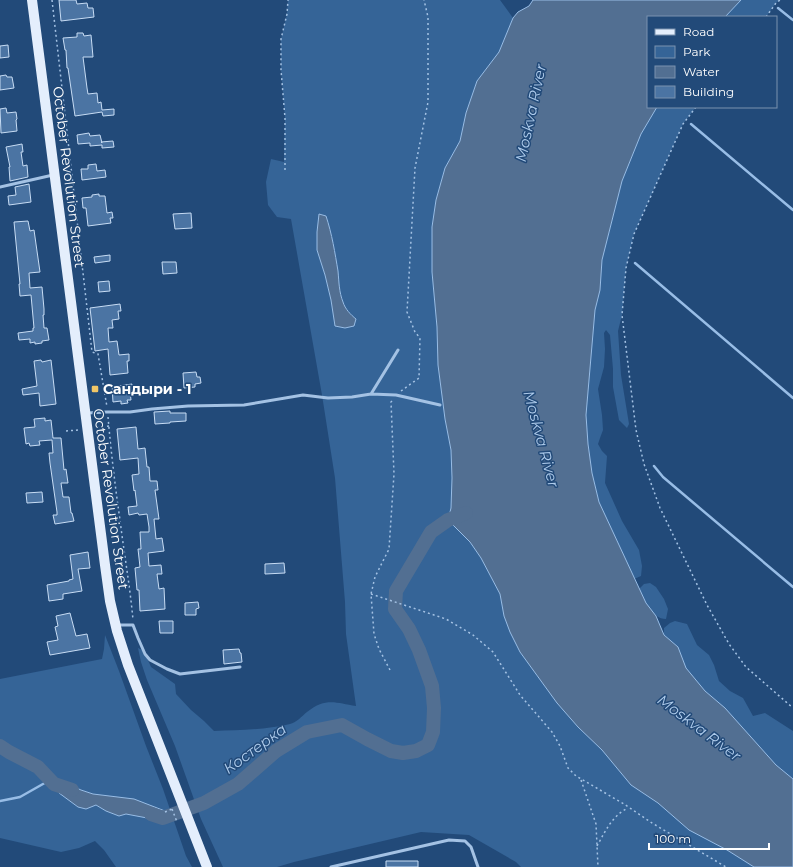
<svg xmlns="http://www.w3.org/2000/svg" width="793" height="867" viewBox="0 0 793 867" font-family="Montserrat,sans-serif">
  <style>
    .green { fill: #356497; fill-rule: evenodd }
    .water { fill: #526f92; stroke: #98bde6 }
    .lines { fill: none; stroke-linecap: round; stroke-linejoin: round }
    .stream { stroke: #98bde6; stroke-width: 2.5 }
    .river { stroke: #526f92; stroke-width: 14 }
    .building { fill: #4b74a3; stroke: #c7dcf4 }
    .path { stroke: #a4c2e4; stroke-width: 1.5; stroke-dasharray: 2 3; stroke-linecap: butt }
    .lane { stroke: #a4c2e4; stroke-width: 3 }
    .primary { stroke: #e4eefc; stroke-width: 10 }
    .poi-dot { fill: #f0c667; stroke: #224a79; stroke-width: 1.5 }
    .labels { text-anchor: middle; stroke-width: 3; stroke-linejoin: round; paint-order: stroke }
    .street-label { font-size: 14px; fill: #fff; stroke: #224a79 }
    .poi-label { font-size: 14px; font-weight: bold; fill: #fff; stroke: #224a79; text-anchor: start }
    .water-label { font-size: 15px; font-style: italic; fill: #afccec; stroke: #224a79 }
  </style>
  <rect width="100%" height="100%" fill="#224a79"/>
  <path class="green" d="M 288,0 L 500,0 L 513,18 L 499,52 L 477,81 L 466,113 L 460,141 L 445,168 L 436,200 L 432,227 L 432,272 L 437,327 L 438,365 L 445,419 L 451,450 L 452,478 L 451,508 L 448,520 L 470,542 L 481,558 L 500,594 L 504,616 L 520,652 L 557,703 L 578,727 L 602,750 L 631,785 L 727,850 L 754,867 L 521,867 L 516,862 L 469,835 L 421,832 L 294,862 L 277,867 L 223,867 L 201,819 L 175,746 L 147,680 L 141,662 L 138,648 L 144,651 L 151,667 L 175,684 L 176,694 L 191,710 L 204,721 L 214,731 C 239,730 265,730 290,724 C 296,723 302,716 307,712 C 326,697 336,703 356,706 L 346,634 L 345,602 L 335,478 L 322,395 L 291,219 L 277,217 L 268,205 L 266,182 L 271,159 L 284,162 L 285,118 L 281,70 L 281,39 L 287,14 ZM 320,214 L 326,216 C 332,234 336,256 338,275 C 339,284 340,294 343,302 C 345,309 351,315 356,319 L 335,325 L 331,300 L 325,275 L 317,250 Z
    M 741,0 L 780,0 L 776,3 L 766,17 L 725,17 Z
    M 657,107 L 696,107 L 683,124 L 634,234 L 626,268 L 622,315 L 618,331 L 621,375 L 629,424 L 627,428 L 619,420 L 613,387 L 613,369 L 610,335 L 606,330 L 604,333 L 605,349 L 604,367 L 598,389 L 602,415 L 603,430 L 600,438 L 598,444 L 602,451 L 607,456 L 605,483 L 622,521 L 639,550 L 642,566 L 641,576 L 634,579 L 599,502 L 592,473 L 588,444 L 586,415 L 595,310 L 600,290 L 602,260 L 622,181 L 641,133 Z
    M 650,583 L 656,587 L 664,599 L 668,609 L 666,619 C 652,619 644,600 639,589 L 644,584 Z
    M 675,621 L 687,624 L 697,645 L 709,655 L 714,665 L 719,681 L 730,691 L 743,698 L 753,716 L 765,713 L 793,731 L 793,779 L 776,765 L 725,709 L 705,691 L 685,668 L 678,647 L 664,635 L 664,628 L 670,623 Z
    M 105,635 L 119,671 L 146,746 L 163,789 L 186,856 L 192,867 L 116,867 L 104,850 L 95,841 L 79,848 L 61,852 L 0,838 L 0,679 L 102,659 L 104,649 ZM 70,785 L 81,790 L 93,794 L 107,796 L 165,812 L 170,819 L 126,814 L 119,816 L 106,811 L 96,805 L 78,807 L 59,793 Z"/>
  <path class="water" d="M 533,0 L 741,0 L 725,17 L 648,17 L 648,107 L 657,107 L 641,134 L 622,181 L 602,260 L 600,290 L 595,310 L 586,415 L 588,444 L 592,473 L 599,502 L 646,603 L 656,616 L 664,635 L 678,647 L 686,668 L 705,691 L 725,708 L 776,765 L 793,779 L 793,867 L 754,867 L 727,850 L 689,830 L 658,803 L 631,785 L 602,750 L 578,727 L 557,703 L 520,652 L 510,632 L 504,616 L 500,594 L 481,558 L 470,542 L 448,520 L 451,508 L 452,478 L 451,450 L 445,419 L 438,365 L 437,327 L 432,272 L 432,227 L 436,200 L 445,168 L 460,141 L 466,113 L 477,81 L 499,52 L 513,18 L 518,12 L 529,6 Z
    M 319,214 L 326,216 C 332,234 335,253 338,271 C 339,282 339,292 343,302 C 345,309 351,315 356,319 L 354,326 L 345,328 L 335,326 L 331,300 L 325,275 L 317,250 L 317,232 Z
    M 54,784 L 58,784 L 70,785 L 81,790 L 93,794 L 134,799 L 165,811 L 171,819 L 163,821 L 126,814 L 119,816 L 106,811 L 96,805 L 86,809 L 78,807 L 59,793 Z"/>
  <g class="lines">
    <path class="stream" d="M 778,8 L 793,20
      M 691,124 L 793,210
      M 635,263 L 793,398
      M 654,466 L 663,477 L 793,587
      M 0,801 L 20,797 L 50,780"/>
    <path class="river" d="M 0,746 L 9,752 L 38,767 L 54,784 L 72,790
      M 151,814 L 163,818 L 204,803 L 238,784 L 276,751 L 307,732 L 342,725 L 367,739 L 391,751 L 403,753 L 416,751 L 428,745 L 433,732 L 434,708 L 432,686 L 419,650 L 409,629 L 395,609 L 396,591 L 431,532 L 448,520 L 466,513"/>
  </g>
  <path class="building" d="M 59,0 L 76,0 L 77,4 L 87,3 L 88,8 L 93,8 L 94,17 L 61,21 Z
    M 77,33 L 83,33 L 84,36 L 91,35 L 93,57 L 83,57 L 87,88 L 88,94 L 97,93 L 98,103 L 101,102 L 102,110 L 114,109 L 114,115 L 103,116 L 102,112 L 75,116 L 68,68 L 67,68 L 66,50 L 65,50 L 63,38 L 77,37 Z
    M 8,45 L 9,57 L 0,58 L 0,46 Z
    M 6,75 L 7,77 L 12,77 L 14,88 L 0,90 L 0,76 Z
    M 6,108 L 7,113 L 16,112 L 17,119 L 16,120 L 17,131 L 1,133 L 0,109 Z
    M 89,133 L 90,136 L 100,135 L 102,143 L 101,142 L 113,141 L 114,147 L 102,148 L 102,145 L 90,146 L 90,143 L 78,144 L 77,135 Z
    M 22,144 L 23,152 L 21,152 L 23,166 L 27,165 L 28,177 L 10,181 L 9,167 L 10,167 L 6,147 Z
    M 96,164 L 97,171 L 105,170 L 106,177 L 82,180 L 81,169 L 88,169 L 88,165 Z
    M 29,184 L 31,202 L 9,205 L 8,196 L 16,195 L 15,187 Z
    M 99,194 L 99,196 L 105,196 L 107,213 L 112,212 L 113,218 L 110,218 L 111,223 L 88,226 L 86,208 L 83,208 L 82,198 L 92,197 L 92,195 Z
    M 191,213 L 192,228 L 175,229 L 173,214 Z
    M 28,221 L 30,231 L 34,230 L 40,272 L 29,273 L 30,288 L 42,287 L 44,309 L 44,315 L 43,315 L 44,328 L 47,328 L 49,340 L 42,341 L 42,343 L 35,344 L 35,342 L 30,343 L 30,339 L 19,340 L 18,333 L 33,331 L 33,328 L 34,328 L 31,295 L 20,296 L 19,284 L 20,284 L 14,222 Z
    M 110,255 L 110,261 L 95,263 L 94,257 Z
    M 162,262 L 176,262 L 177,273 L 163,274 Z
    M 109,281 L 110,291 L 99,292 L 98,282 Z
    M 120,304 L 121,311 L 118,311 L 119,319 L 112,320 L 113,328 L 108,328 L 109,342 L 117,341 L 119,355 L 129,354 L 129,361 L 127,361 L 128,373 L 110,375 L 108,349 L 95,351 L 90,308 Z
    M 41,360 L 42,362 L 51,360 L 56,404 L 40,406 L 39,393 L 23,395 L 22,389 L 37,386 L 34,361 Z
    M 196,372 L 197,377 L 200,377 L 201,383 L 195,384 L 195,387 L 184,388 L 183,373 Z
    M 132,384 L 133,390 L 130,391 L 131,400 L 127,400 L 128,403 L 121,404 L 121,401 L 113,402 L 112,387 Z
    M 170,411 L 170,413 L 186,413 L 186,421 L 170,422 L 170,423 L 155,424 L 154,412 Z
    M 45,418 L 45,421 L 51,420 L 53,438 L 61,438 L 64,470 L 66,469 L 68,483 L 61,483 L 63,497 L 69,497 L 71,513 L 72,513 L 74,521 L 55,524 L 53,515 L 57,515 L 57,512 L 50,463 L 49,453 L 53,453 L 52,440 L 39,441 L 40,445 L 30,446 L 29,443 L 26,444 L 24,428 L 35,427 L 34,419 Z
    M 136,427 L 138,449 L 145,448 L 147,467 L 149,467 L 150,481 L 157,481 L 158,490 L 155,490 L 159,519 L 154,519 L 156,539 L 162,538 L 164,551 L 148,553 L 149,566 L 161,565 L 162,574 L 157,574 L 159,589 L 164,588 L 165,609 L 140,611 L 139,590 L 137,590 L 135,568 L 140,567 L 138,549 L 141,549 L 140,532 L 149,532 L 149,527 L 147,514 L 139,515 L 138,513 L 129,515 L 128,507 L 137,506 L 135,490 L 134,491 L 132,475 L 139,474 L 138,458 L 120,460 L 117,429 Z
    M 42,492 L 43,502 L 27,503 L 26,493 Z
    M 88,552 L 90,568 L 78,569 L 82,591 L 63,594 L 63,599 L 49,601 L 47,585 L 69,581 L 69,580 L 73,579 L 70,555 Z
    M 284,563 L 285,573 L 265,574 L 265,564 Z
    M 198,602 L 199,608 L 196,609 L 196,615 L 185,615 L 185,603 Z
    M 70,613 L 76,636 L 87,634 L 90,648 L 50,655 L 47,642 L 58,640 L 55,627 L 58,626 L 56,616 Z
    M 159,621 L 173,621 L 173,633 L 160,633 Z
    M 239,649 L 240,653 L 241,653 L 242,662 L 224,664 L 223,650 Z
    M 386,861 L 418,861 L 418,867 L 386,867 Z"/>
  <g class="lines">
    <path class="path" d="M 52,0 L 92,352 L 98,354 L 107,407
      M 766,17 L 776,3 L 780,0
      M 696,107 L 683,124 L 634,234 L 626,268 L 622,315 L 636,430 L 644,464 L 660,508 L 707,605 L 729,644 L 746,667 L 793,708
      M 285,170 L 285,118 L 281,70 L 281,39 L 287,14 L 288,0
      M 401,391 L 419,378 L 420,338 L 415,332 L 407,312 L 415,168 L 428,102 L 428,17 L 424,0
      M 108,417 C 111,451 115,486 120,520 C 124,553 130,586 133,620
      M 97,427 L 109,426
      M 66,431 L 79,430
      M 371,594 L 446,619 L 473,635 L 493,652 L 520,695 L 552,732 L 560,746 L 568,768 L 576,776 L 624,804 L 652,823 L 726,867
      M 390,670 L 379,649 L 374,634 L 371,594 L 375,577 L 389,549 L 394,474 L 391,402 L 393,400
      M 581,780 L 596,824 L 598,867
      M 172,809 L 177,822
      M 165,812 L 172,809
      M 597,846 C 606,830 612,816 628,808"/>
    <path class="lane" d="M 0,187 L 53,175
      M 371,394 L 398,350
      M 87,413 L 107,412 L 130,412 L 152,409 L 188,406 L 244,405 L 303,395 L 328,398 L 352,397 L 371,394 L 396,395 L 440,405
      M 118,625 L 133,625 L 138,638 L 145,654 L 150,660 L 167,669 L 180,674 L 240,667
      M 331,867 L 449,840 L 465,841 L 471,847 L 478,867"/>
    <path class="primary" d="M 32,0 L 105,565 L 110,601 L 117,631 L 128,665 L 207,867"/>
  </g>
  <rect class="poi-dot" x="91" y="385" width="8" height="8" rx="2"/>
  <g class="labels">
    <g class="street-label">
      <text transform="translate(69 177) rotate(83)" y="5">October Revolution Street</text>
      <text transform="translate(111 499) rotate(82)" y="5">October Revolution Street</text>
    </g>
    <g class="poi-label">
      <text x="103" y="394">Сандыри - 1</text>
    </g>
    <g class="water-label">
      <text transform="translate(531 113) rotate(-78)" y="5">Moskva River</text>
      <text transform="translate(541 439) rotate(75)" y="5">Moskva River</text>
      <text transform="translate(699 728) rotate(37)" y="5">Moskva River</text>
      <text transform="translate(255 749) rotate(-36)" y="5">Костерка</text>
    </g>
  </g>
  <rect x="647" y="16" width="130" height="92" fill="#224a79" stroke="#7a92af"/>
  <rect x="655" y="29" width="20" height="6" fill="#e4eefc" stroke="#7a92af"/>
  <text x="683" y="36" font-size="12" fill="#ffffff">Road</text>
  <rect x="655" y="46" width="20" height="12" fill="#356497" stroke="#7a92af"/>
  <text x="683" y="56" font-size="12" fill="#ffffff">Park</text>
  <rect x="655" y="66" width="20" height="12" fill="#526f92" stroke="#7a92af"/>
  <text x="683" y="76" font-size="12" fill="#ffffff">Water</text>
  <rect x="655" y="86" width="20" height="12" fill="#4b74a3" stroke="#7a92af"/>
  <text x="683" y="96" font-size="12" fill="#ffffff">Building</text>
  <path d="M649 843v6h120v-6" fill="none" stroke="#ffffff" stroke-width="2"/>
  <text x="655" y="843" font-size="12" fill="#ffffff" stroke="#224a79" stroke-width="3" paint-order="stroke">100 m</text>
</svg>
